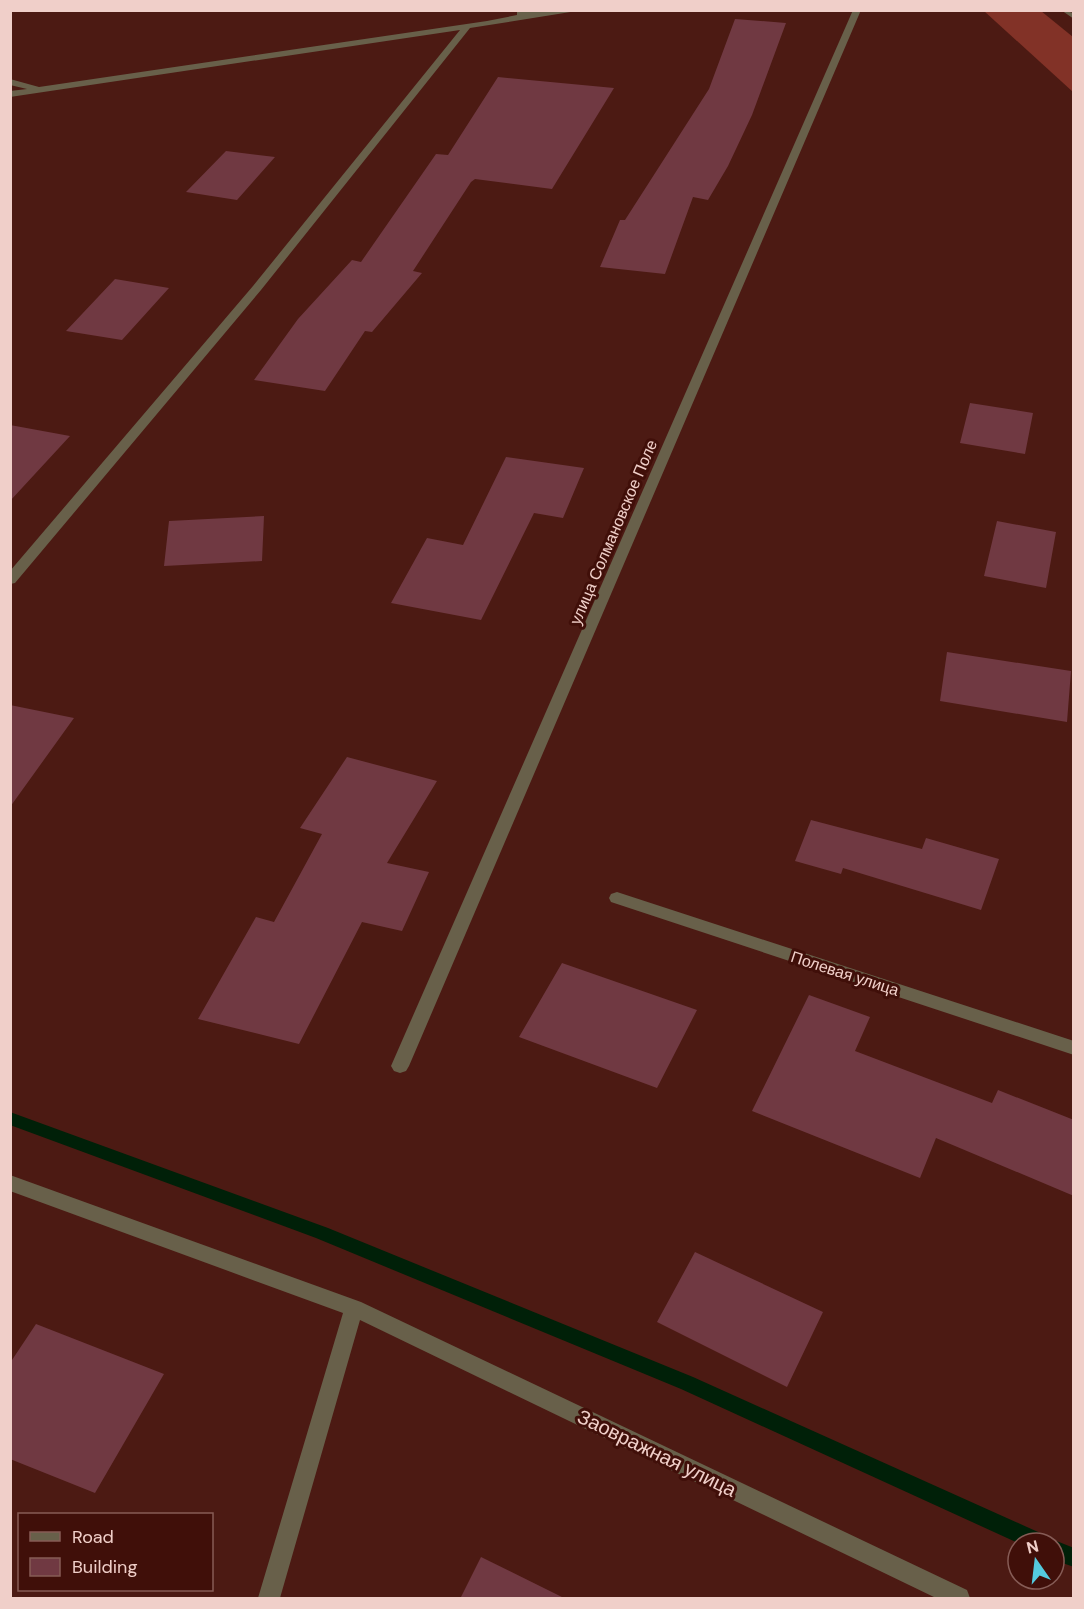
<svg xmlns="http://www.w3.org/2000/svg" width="1084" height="1609" viewBox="0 0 1084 1609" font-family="'DM Sans',sans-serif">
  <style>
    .green { fill: #823227 }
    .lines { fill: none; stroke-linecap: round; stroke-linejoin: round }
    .stream { fill: #002008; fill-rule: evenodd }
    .building { fill: #703942 }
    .minor { fill: #68604a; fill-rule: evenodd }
    .tertiary { fill: #68604a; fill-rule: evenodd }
    .labels { text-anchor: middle; stroke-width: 6; stroke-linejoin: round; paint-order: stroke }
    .street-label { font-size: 16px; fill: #f0cfc9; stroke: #400f09 }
    .near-street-label { font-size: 20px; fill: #f0cfc9; stroke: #400f09 }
  </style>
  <rect width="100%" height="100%" fill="#4c1a13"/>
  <path class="green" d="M 984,11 L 1041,11 L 1073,37 L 1073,92 Z"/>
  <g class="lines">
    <path class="stream" d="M 10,1112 L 328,1228 L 693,1377 L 1047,1536 L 1049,1542 L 1054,1540 L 1074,1548 L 1074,1567 L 1054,1560 L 1054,1543 L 1018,1543 L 681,1389 L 316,1238 L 10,1125 Z"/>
  </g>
  <path class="building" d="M 735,19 L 786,23 L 752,115 L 728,166 L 708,200 L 693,197 L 665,274 L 600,267 L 620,220 L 625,220 L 709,89 Z
    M 498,77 L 614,88 L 552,189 L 475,179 L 471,182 L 413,271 L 422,273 L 372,332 L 365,331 L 325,391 L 254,380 L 298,319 L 352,260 L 361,262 L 436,154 L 448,155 Z
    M 226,151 L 275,157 L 237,200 L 186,192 Z
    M 115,279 L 169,288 L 122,340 L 66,331 Z
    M 970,403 L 1033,413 L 1025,454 L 960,443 Z
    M 10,425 L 70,436 L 10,501 Z
    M 506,457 L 584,468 L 563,518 L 534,513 L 481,620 L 391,603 L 427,538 L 463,545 Z
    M 264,516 L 262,561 L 164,566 L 169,521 Z
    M 997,521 L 1056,532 L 1046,588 L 984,576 Z
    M 947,652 L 1071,671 L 1067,722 L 940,701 Z
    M 10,705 L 74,718 L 10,807 Z
    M 347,757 L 437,781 L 387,863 L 429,872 L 402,931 L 362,922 L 299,1044 L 198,1019 L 256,917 L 274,922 L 322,834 L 300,828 Z
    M 811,820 L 922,849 L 926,838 L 999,859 L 981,910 L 843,868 L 841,874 L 795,861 Z
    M 562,963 L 697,1010 L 657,1088 L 519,1037 Z
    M 809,995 L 870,1017 L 855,1051 L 992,1103 L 998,1090 L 1074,1120 L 1074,1196 L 936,1138 L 920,1178 L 752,1111 Z
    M 695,1252 L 823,1312 L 787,1387 L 657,1322 Z
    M 36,1324 L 164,1374 L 95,1493 L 10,1459 L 10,1363 Z
    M 481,1557 L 566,1599 L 460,1599 Z"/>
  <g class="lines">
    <path class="minor" d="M 549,10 L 583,10 L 470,28 L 261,290 L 15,583 L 10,584 L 10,571 L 253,286 L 460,30 L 10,97 L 10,91 L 27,89 L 10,85 L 10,79 L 39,87 L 487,21 L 517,15 L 517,11 C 527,10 538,12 549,10 Z
      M 853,10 L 861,10 L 409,1066 L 406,1071 L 400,1073 L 394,1071 L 391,1066 Z
      M 617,892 L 1074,1041 L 1074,1055 L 611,902 L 609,898 L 611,894 Z
      M 10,1175 L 361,1302 L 967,1590 L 970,1598 L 936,1598 L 360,1320 L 280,1598 L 258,1598 L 343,1313 L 10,1191 Z"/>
    <path class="tertiary" d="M 1061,10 L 1074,13 L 1074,19 Z"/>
  </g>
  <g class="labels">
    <g class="street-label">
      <text transform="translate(613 532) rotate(-67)" y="6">улица Солмановское Поле</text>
      <text transform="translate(845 973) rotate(18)" y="6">Полевая улица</text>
    </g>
    <g class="near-street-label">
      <text transform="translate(657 1453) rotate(26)" y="7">Заовражная улица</text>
    </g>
  </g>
  <rect width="1084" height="1609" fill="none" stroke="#f0cfc9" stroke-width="24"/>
  <rect x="18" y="1513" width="195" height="78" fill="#400f09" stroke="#865c56" stroke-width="1.5"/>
  <rect x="30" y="1532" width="30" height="9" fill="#68604a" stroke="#865c56" stroke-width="1.5"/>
  <text x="72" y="1543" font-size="18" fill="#f0cfc9">Road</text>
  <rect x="30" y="1558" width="30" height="18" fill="#703942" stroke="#865c56" stroke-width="1.5"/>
  <text x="72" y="1573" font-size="18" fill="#f0cfc9">Building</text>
  <g transform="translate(1036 1561) rotate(346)"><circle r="28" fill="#400f09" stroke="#865c56" stroke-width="1.5"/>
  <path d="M0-4.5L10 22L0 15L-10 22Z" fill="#54cade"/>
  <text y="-9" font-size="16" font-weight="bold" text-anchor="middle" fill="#f0cfc9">N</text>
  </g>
</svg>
